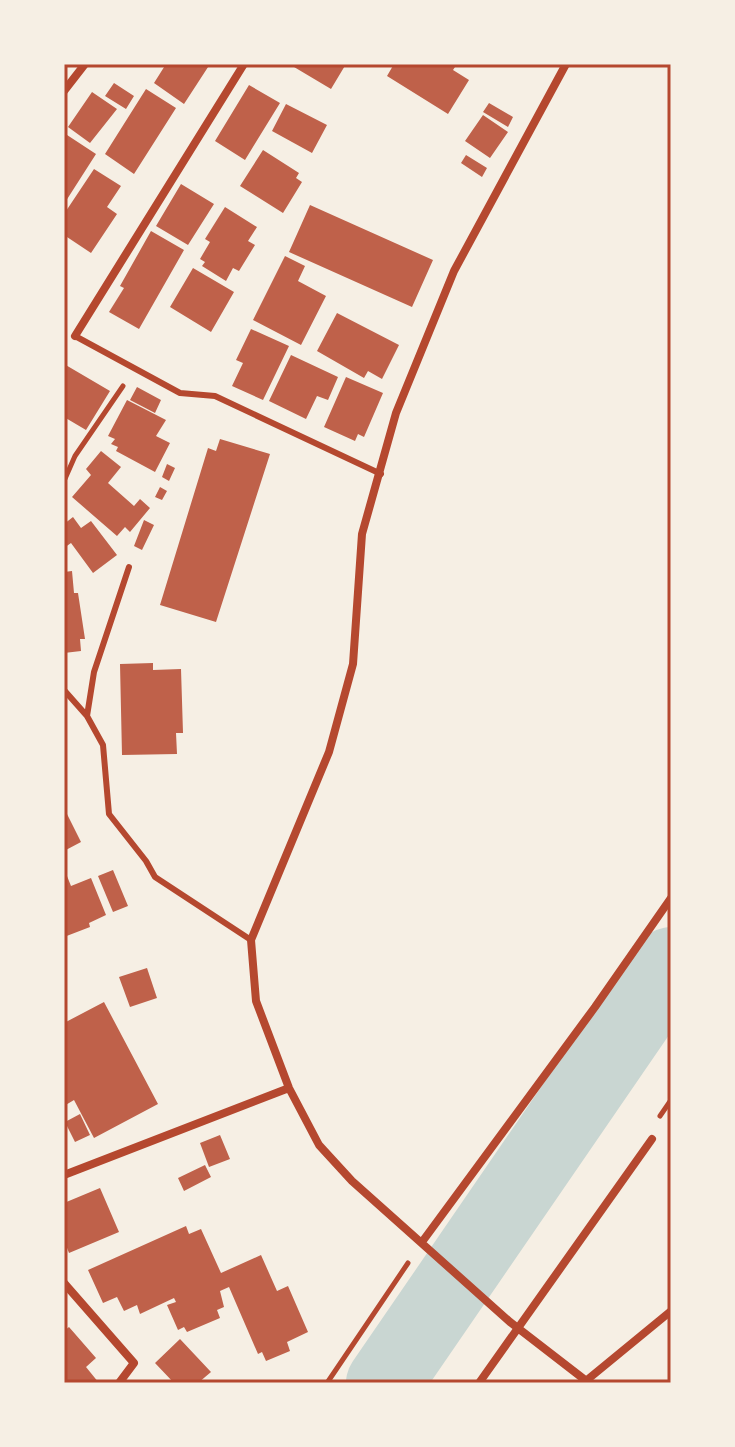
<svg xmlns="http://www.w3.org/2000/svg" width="735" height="1447" viewBox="0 0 735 1447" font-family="Mulish,sans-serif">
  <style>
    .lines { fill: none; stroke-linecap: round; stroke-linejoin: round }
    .river { stroke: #c9d6d2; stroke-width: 76 }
    .building { fill: #bf614a }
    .path { stroke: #b5482f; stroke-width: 5 }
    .service { stroke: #b5482f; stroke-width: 6 }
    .minor { stroke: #b5482f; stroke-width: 8 }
    .neatline { fill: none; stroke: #b5482f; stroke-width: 3 }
  </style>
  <rect width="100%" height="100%" fill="#f6efe4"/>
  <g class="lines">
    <path class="river" d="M 384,1383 L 671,965"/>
  </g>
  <path class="building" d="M 166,64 L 210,64 L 184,104 L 154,83 Z
    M 289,64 L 346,64 L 331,89 Z
    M 394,64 L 457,64 L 453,70 L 469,80 L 448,114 L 387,76 Z
    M 114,83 L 134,96 L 126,109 L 105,96 Z
    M 249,85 L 280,103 L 245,160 L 215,141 Z
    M 146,89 L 176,108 L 134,174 L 105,154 Z
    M 92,92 L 117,109 L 90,143 L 68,127 Z
    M 489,103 L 513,117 L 508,127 L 483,112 Z
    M 286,104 L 327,125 L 312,153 L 272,131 Z
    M 483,115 L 508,132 L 490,158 L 465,141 Z
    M 64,133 L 96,154 L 64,204 Z
    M 263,150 L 299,173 L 296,178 L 302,182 L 283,213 L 240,186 Z
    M 466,155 L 487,168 L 482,177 L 461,163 Z
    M 94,169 L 121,186 L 107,207 L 117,214 L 91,253 L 64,235 L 66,223 L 64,214 Z
    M 181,184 L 214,204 L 188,245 L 156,226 Z
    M 310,205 L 433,260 L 412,307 L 289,252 Z
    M 225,207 L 257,227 L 248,241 L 255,245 L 239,271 L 233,268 L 226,281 L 202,266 L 205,262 L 200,259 L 210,242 L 205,239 Z
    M 151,231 L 184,250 L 139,329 L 109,312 L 124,288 L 120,286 Z
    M 285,256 L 305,266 L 298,281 L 326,296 L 301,345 L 253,320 Z
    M 193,268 L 234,292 L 211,332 L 170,307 Z
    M 337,313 L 399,345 L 382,379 L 368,371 L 364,378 L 317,351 Z
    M 251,329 L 289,346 L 263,400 L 232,386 L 243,363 L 236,360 Z
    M 291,355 L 338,377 L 328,400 L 317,396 L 306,419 L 269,401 Z
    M 64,364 L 110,391 L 86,430 L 64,417 Z
    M 346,377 L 383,393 L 364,437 L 358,434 L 355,441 L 324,427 Z
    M 137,387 L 161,400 L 155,413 L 130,400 Z
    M 127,400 L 166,420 L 156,436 L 170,443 L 155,472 L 116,451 L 118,447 L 111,444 L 115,439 L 108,436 Z
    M 220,439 L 270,454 L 216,622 L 160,605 L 208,448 L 216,451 Z
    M 101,451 L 121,467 L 108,483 L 134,506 L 140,499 L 150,508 L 130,532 L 125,527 L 117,536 L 72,497 L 91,475 L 86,469 Z
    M 167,464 L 175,468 L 169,481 L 162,477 Z
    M 160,487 L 167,491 L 162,500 L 155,497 Z
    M 73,517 L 81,528 L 91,521 L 117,555 L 93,573 L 71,543 L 64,548 L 64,524 Z
    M 144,520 L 154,525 L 142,550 L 134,546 Z
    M 72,571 L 74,593 L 78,593 L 85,639 L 80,639 L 81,651 L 64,653 L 64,572 Z
    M 153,663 L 153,670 L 181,669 L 183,733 L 176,733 L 177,754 L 122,755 L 120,664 Z
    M 64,808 L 81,842 L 64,851 Z
    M 113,870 L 128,906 L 113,912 L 98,876 Z
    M 67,876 L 71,886 L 91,878 L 106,915 L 89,923 L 90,927 L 64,937 L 64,877 Z
    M 147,968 L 157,998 L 130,1007 L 119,977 Z
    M 104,1002 L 158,1104 L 94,1138 L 74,1100 L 64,1106 L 64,1075 L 66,1074 L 64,1069 L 64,1023 Z
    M 80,1114 L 90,1135 L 75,1142 L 65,1122 Z
    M 220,1135 L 230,1159 L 209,1167 L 200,1143 Z
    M 205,1165 L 211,1177 L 184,1191 L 178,1178 Z
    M 100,1188 L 119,1232 L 69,1253 L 64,1240 L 64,1203 Z
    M 186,1226 L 189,1234 L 201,1229 L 221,1273 L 261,1255 L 277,1291 L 288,1286 L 308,1332 L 287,1342 L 290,1351 L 266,1361 L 262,1352 L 258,1354 L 229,1287 L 220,1291 L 224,1307 L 217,1310 L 220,1318 L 187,1332 L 184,1327 L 178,1330 L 167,1305 L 176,1302 L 174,1298 L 140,1314 L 137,1305 L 124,1311 L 117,1297 L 103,1303 L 88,1270 Z
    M 69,1327 L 96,1358 L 86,1367 L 99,1383 L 64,1383 L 64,1331 Z
    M 180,1339 L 211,1372 L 198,1383 L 174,1383 L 155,1363 Z"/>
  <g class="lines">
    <path class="path" d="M 64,481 L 75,456 L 123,386
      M 660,1116 L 671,1100
      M 327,1383 L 408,1263"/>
    <path class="service" d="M 75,336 L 180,393 L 215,396 L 381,474
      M 129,567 L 94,672 L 87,716 L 103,745 L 109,814 L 146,861 L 155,877 L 251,940
      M 64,690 L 87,716"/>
    <path class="minor" d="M 566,64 L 454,271 L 396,413 L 362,534 L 353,664 L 329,752 L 251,940 L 256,1001 L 289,1088 L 319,1145 L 352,1181 L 510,1322 L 589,1383
      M 64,91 L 85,64
      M 75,336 L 244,64
      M 64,1175 L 289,1088
      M 422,1242 L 595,1007 L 671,898
      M 64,1283 L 134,1363 L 119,1383
      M 587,1380 L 671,1311
      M 479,1383 L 652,1139"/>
  </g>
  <rect width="735" height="1447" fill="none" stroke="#f6efe4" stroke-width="132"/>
  <rect x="66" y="66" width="603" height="1315" class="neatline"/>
</svg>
